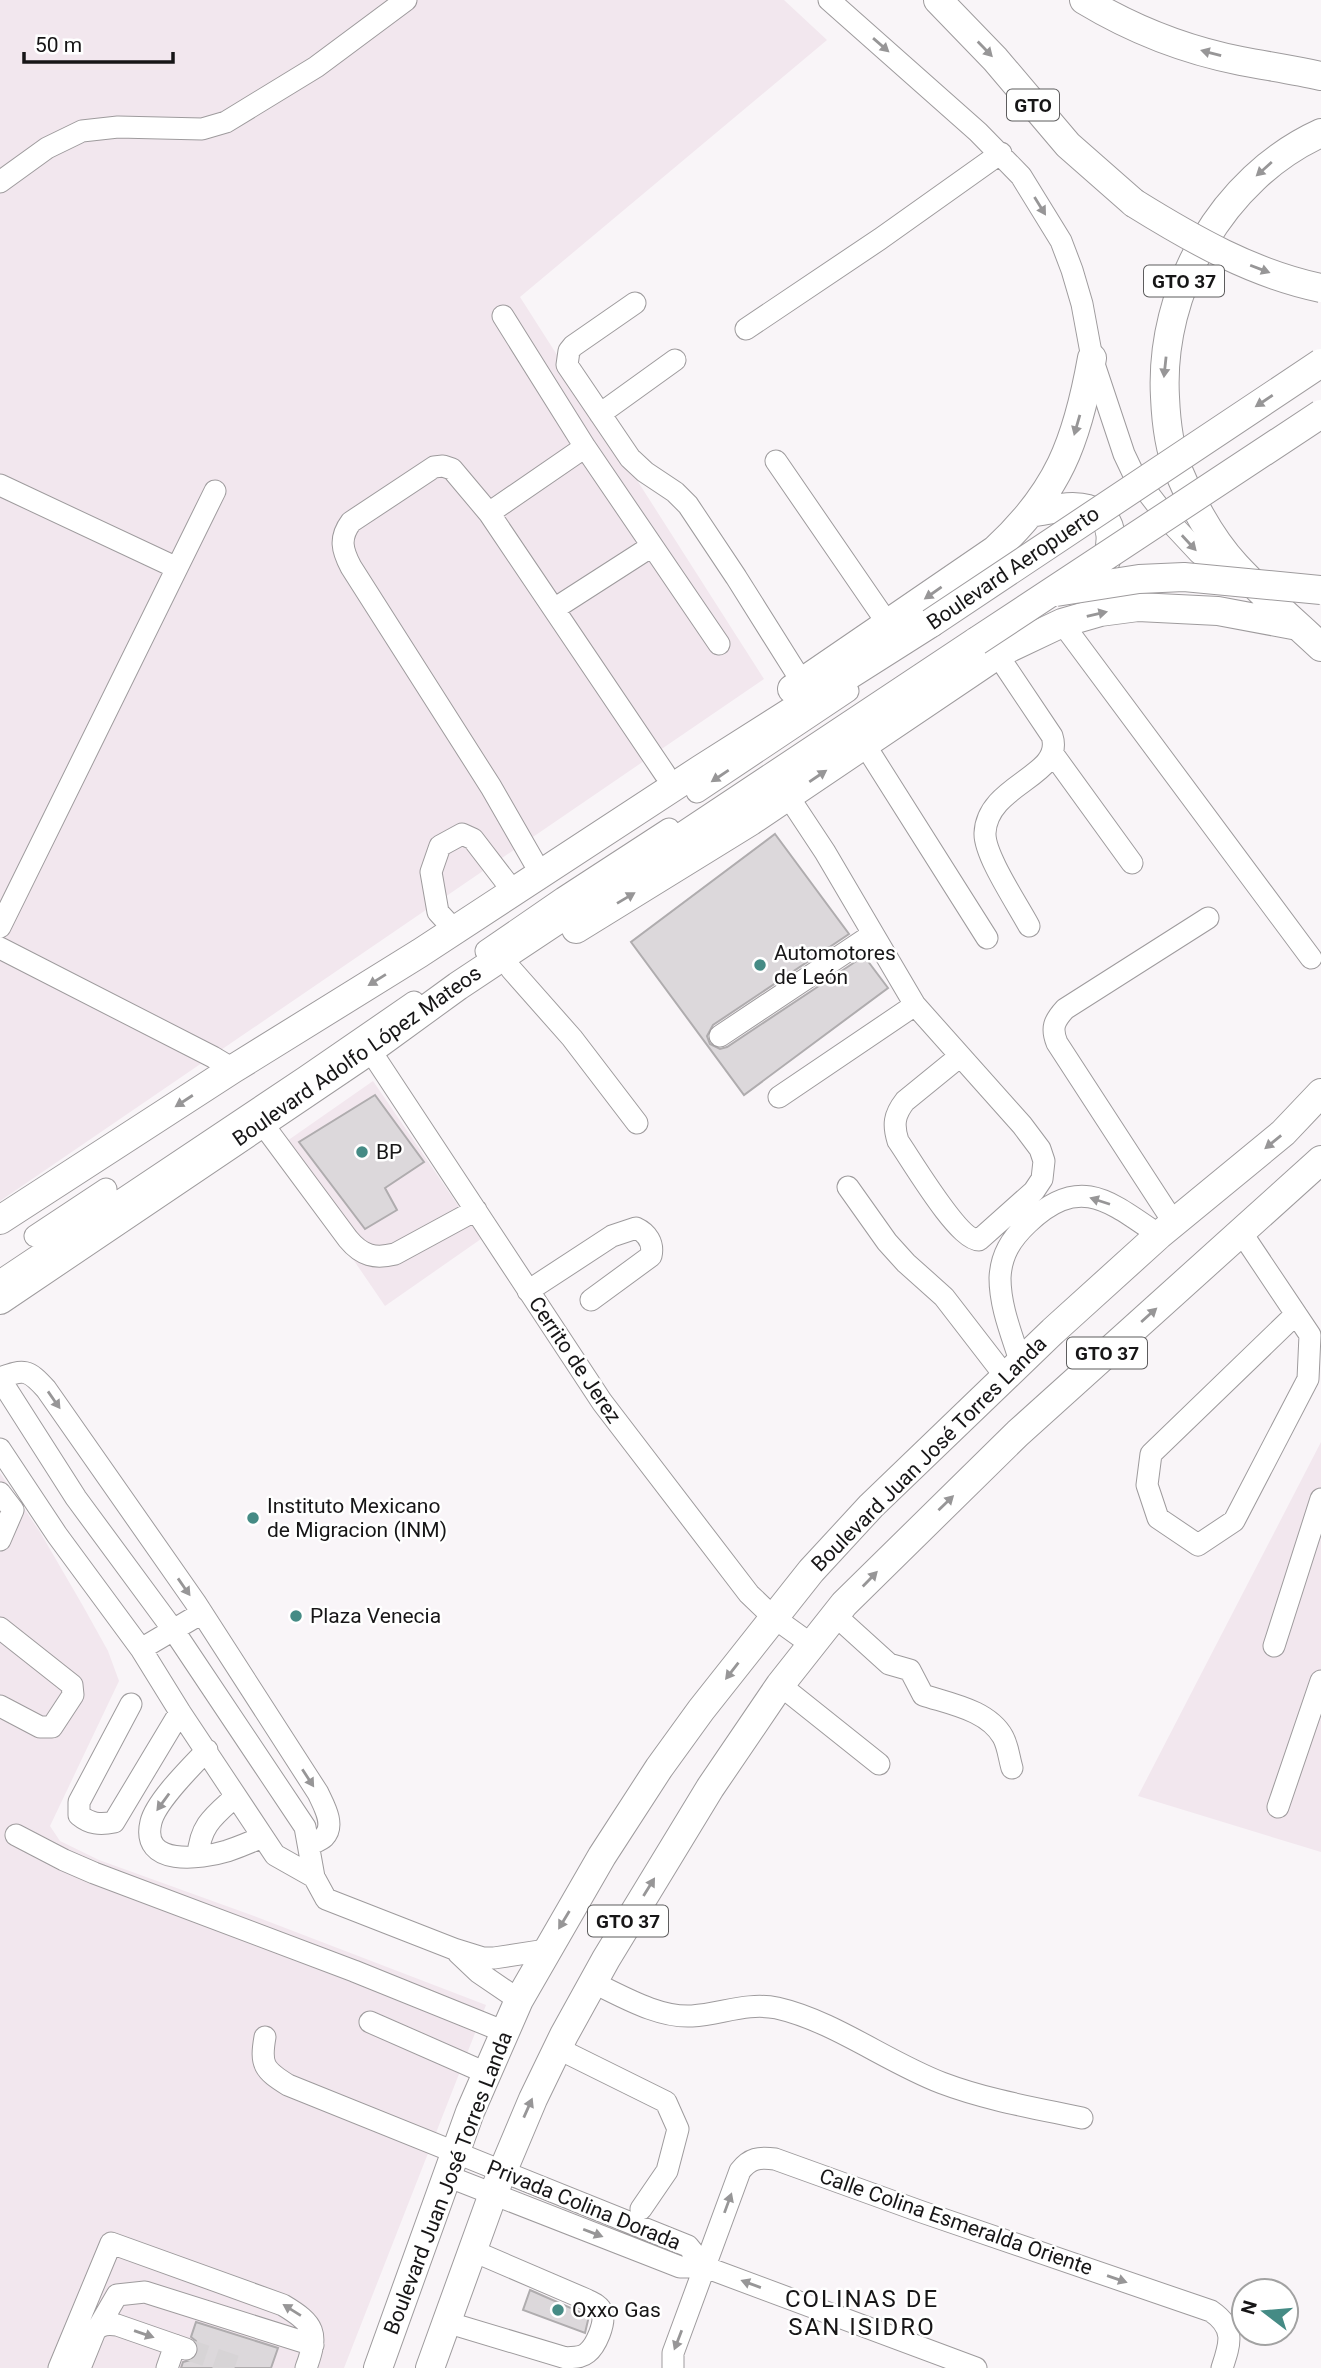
<svg xmlns="http://www.w3.org/2000/svg" width="1321" height="2368" viewBox="0 0 1321 2368" font-family="Roboto,sans-serif">
  <style>
    .built { fill: #f2e7ee }
    .building { fill: #dcd8db; stroke: #afacae; stroke-width: 2 }
    .lines { fill: none; stroke-linecap: round; stroke-linejoin: round }
    .minor-tunnel { stroke: #d7d4d6; stroke-width: 21; stroke-dasharray: 21 10; stroke-linecap: butt }
    .minor-casing { stroke: #9e9b9d; stroke-width: 23 }
    .major-casing { stroke: #9e9b9d; stroke-width: 30 }
    .minor { stroke: #fff; stroke-width: 21 }
    .major { stroke: #fff; stroke-width: 28 }
    .major-bridge-casing { stroke: #9e9b9d; stroke-width: 30; stroke-linecap: butt }
    .major-bridge { stroke: #fff; stroke-width: 28 }
    .oneway { fill: #979697 }
    .poi-dot { fill: #458b85; stroke: #fff; stroke-width: 2.5 }
    .labels { text-anchor: middle; stroke-width: 5; stroke-linejoin: round; paint-order: stroke }
    .shield { fill: #fff; stroke: #5d5c5d; stroke-width: 2 }
    .shield-label { font-size: 19px; font-weight: bold; fill: #171617 }
    .street-label { font-size: 21px; fill: #171617; stroke: #fff }
    .poi-label { font-size: 21px; fill: #171617; stroke: #fff; text-anchor: start }
    .quarter-label { font-size: 24px; letter-spacing: 2px; fill: #171617; stroke: #fff }
  </style>
  <rect width="100%" height="100%" fill="#f9f5f8"/>
  <path class="built" d="M 0,0 L 784,0 L 827,40 L 520,297 L 764,679 L 0,1201 Z
    M 373,1081 L 481,1239 L 385,1306 L 277,1148 Z
    M 1321,1442 L 1321,1852 L 1138,1796 Z
    M 0,1473 L 40,1532 L 83,1606 L 108,1651 L 119,1681 L 50,1826 L 60,1841 L 99,1860 L 254,1916 L 486,2005 L 344,2368 L 0,2368 Z"/>
  <path class="building" d="M 775,834 L 849,934 L 713,1025 L 707,1036 L 710,1044 L 720,1049 L 727,1047 L 864,956 L 888,988 L 744,1095 L 631,942 Z
    M 375,1095 L 424,1162 L 385,1188 L 397,1210 L 365,1229 L 299,1142 Z
    M 530,2290 L 589,2316 L 585,2333 L 523,2310 Z
    M 196,2322 L 278,2348 L 271,2368 L 181,2368 L 183,2362 L 194,2359 L 199,2353 L 196,2341 L 191,2337 Z"/>
  <g class="lines">
    <path class="minor-tunnel" d="M 186,2349 L 242,2368"/>
    <defs>
      <path id="minor" d="M 829,0 L 978,132 L 1021,176 L 1061,241 L 1072,270 L 1082,304 L 1092,358 L 1124,454 L 1134,475 L 1171,523 L 1199,553 L 1234,581
        M 0,182 L 47,148 L 82,131 L 118,127 L 202,129 L 226,122 L 316,67 L 406,0
        M 635,303 L 573,346 L 569,351 L 567,365 L 630,458 L 645,472 L 675,492 L 688,505 L 736,577 L 802,682
        M 503,316 L 585,447 L 489,513 L 452,469 L 443,466 L 434,467 L 351,522 C 339,538 342,550 351,567 L 491,787 L 534,862
        M 746,329 L 880,239 L 1001,153
        M 600,414 L 675,360
        M 585,447 L 719,644
        M 776,461 L 888,624
        M 0,485 L 177,568
        M 489,513 L 665,774
        M 554,609 L 652,546
        M 1062,623 L 1311,958
        M 997,654 L 1052,736 C 1065,776 987,784 985,833 C 984,855 1018,905 1029,926
        M 865,745 L 987,938
        M 1053,754 L 1132,863
        M 697,792 L 848,691
        M 449,924 L 438,912 L 431,872 L 440,846 L 462,834 L 473,839 L 506,882
        M 0,927 L 215,491
        M 0,948 L 213,1057 L 233,1069
        M 486,951 L 563,898 L 669,829
        M 511,969 L 572,1038 L 637,1123
        M 915,1005 L 1022,1125 L 1040,1149 L 1044,1161 L 1042,1179 L 1034,1191 L 979,1240 C 958,1240 912,1161 898,1141 C 893,1125 894,1115 905,1101 L 959,1057
        M 720,1036 L 873,934
        M 370,1050 L 602,1402 L 749,1594 L 773,1617 L 812,1645
        M 779,1097 L 915,1005 L 825,852 L 788,796
        M 262,1123 L 348,1239 C 362,1256 375,1259 395,1254 L 476,1210
        M 848,1187 L 887,1242 L 906,1263 L 944,1297 L 1005,1376
        M 1174,1223 L 1057,1043 C 1051,1028 1054,1021 1065,1009 L 1208,918
        M 1241,1232 L 1310,1335 L 1308,1379 L 1234,1521 L 1198,1545 L 1158,1518 L 1147,1485 L 1151,1454 L 1296,1314
        M 35,1236 L 106,1189
        M 0,1281 L 305,1077 L 414,1002
        M 528,1291 L 612,1236 L 636,1228 C 647,1233 654,1243 651,1256 L 591,1300
        M 1020,1361 C 1012,1335 1000,1307 1000,1278 C 1001,1255 1011,1239 1028,1223 C 1080,1174 1109,1201 1159,1235
        M 0,1378 C 24,1369 28,1369 46,1389 L 195,1602 L 318,1793 C 323,1804 336,1825 324,1837 C 321,1840 313,1843 309,1845
        M 0,1379 L 76,1498 L 174,1631 L 305,1827 L 314,1877 L 326,1899 L 454,1949 L 483,1958 L 494,1958 L 546,1950
        M 0,1449 L 57,1535 L 141,1649 L 180,1712 L 275,1855 L 314,1877
        M 0,1493 L 13,1510 L 0,1540
        M 836,1616 L 889,1664 L 910,1670 L 923,1695 C 950,1704 988,1710 1003,1737 C 1008,1746 1009,1758 1012,1768
        M 0,1628 L 72,1685 L 73,1695 L 52,1727 L 40,1727 L 0,1706
        M 1274,1646 L 1321,1499
        M 141,1649 L 202,1613
        M 780,1685 L 879,1764
        M 131,1704 L 79,1802 L 79,1815 C 90,1824 100,1825 114,1822 L 180,1712
        M 207,1750 C 192,1766 156,1801 151,1822 C 140,1867 201,1859 227,1851 C 239,1847 251,1842 262,1837
        M 1278,1807 L 1321,1681
        M 16,1835 L 64,1860 L 94,1873 L 354,1971 L 505,2032
        M 198,1856 C 200,1825 214,1816 236,1796
        M 458,1953 L 478,1972 L 519,2000
        M 592,1982 C 622,1996 658,2018 692,2016 C 722,2014 747,2002 777,2008 C 834,2021 887,2062 942,2083 C 987,2100 1035,2108 1082,2118
        M 370,2022 L 486,2073
        M 265,2037 C 260,2065 264,2070 288,2085 L 688,2246 L 705,2267
        M 557,2048 L 666,2102 L 678,2129 L 667,2171 L 641,2209
        M 447,2176 L 680,2267 L 705,2267 L 976,2368
        M 446,2322 L 566,2358 C 574,2357 581,2358 587,2353 C 596,2346 606,2323 602,2312 C 600,2305 591,2302 585,2299 L 471,2250
        M 99,2326 L 117,2295 L 145,2292 L 313,2345
        M 59,2368 L 111,2243 L 283,2305 C 315,2324 319,2333 306,2368
        M 80,2368 L 95,2331 C 101,2324 108,2324 117,2325 L 186,2349
        M 167,2368 L 175,2345
        M 673,2368 L 673,2353 L 740,2171 C 750,2158 759,2157 775,2159 L 922,2212 L 1211,2311 C 1236,2328 1230,2344 1222,2368"/>
      <path id="major" d="M 938,0 L 995,59 L 1068,145 L 1134,203
        M 1084,0 C 1132,29 1185,50 1241,61 C 1267,66 1294,70 1321,76
        M 1321,133 C 1222,178 1159,290 1165,397 C 1166,421 1169,448 1178,470 C 1192,503 1212,540 1236,566 C 1262,594 1292,620 1321,647
        M 1034,512 C 1050,510 1071,504 1088,509 C 1119,517 1113,551 1100,572
        M 792,689 L 995,550 C 1058,492 1077,442 1092,358
        M 576,929 L 751,821 L 1003,651 L 1062,623 L 1100,612 L 1138,607 L 1218,611 L 1298,626
        M 0,1220 L 233,1069 L 420,953 L 701,769 L 931,623
        M 0,1300 L 370,1050 L 458,986 L 977,641
        M 378,2368 L 470,2112 L 519,2000 L 602,1856 L 659,1768 L 701,1710 L 811,1571 L 871,1506 L 1053,1331 L 1159,1235 L 1283,1133 L 1321,1093
        M 430,2368 L 493,2194 L 533,2099 L 564,2035 L 606,1959 L 710,1788 L 780,1685 L 844,1604 L 1018,1433 L 1321,1160"/>
    </defs>
    <use href="#minor" class="minor-casing"/>
    <use href="#major" class="major-casing"/>
    <use href="#minor" class="minor"/>
    <use href="#major" class="major"/>
    <defs>
      <path id="major-bridge" d="M 1134,203 C 1192,239 1253,274 1321,288
        M 1056,592 L 1139,579 L 1184,577 L 1321,590
        M 931,623 L 1321,363
        M 977,641 L 1321,414"/>
    </defs>
    <use href="#major-bridge" class="major-bridge-casing"/>
    <use href="#major-bridge" class="major-bridge"/>
  </g>
  <defs><path id="oneway-solid" d="M-6-.8H1V-3.2L6.5 0L1 3.2V.8H-6Z" transform="scale(1.75)"/></defs>
  <g class="oneway">
    <use href="#oneway-solid" transform="translate(881 45) rotate(41)"/>
    <use href="#oneway-solid" transform="translate(985 49) rotate(46)"/>
    <use href="#oneway-solid" transform="translate(1211 53) rotate(-165)"/>
    <use href="#oneway-solid" transform="translate(1264 169) rotate(138)"/>
    <use href="#oneway-solid" transform="translate(1040 206) rotate(58)"/>
    <use href="#oneway-solid" transform="translate(1260 269) rotate(21)"/>
    <use href="#oneway-solid" transform="translate(1165 367) rotate(96)"/>
    <use href="#oneway-solid" transform="translate(1264 401) rotate(146)"/>
    <use href="#oneway-solid" transform="translate(1077 425) rotate(106)"/>
    <use href="#oneway-solid" transform="translate(1189 543) rotate(47)"/>
    <use href="#oneway-solid" transform="translate(933 593) rotate(145)"/>
    <use href="#oneway-solid" transform="translate(1097 614) rotate(-13)"/>
    <use href="#oneway-solid" transform="translate(720 776) rotate(146)"/>
    <use href="#oneway-solid" transform="translate(818 776) rotate(-34)"/>
    <use href="#oneway-solid" transform="translate(626 898) rotate(-31)"/>
    <use href="#oneway-solid" transform="translate(377 980) rotate(148)"/>
    <use href="#oneway-solid" transform="translate(184 1101) rotate(147)"/>
    <use href="#oneway-solid" transform="translate(1273 1142) rotate(141)"/>
    <use href="#oneway-solid" transform="translate(1100 1201) rotate(-162)"/>
    <use href="#oneway-solid" transform="translate(1149 1315) rotate(-42)"/>
    <use href="#oneway-solid" transform="translate(54 1400) rotate(55)"/>
    <use href="#oneway-solid" transform="translate(946 1503) rotate(-44)"/>
    <use href="#oneway-solid" transform="translate(870 1579) rotate(-46)"/>
    <use href="#oneway-solid" transform="translate(184 1587) rotate(55)"/>
    <use href="#oneway-solid" transform="translate(732 1671) rotate(128)"/>
    <use href="#oneway-solid" transform="translate(308 1778) rotate(57)"/>
    <use href="#oneway-solid" transform="translate(163 1802) rotate(126)"/>
    <use href="#oneway-solid" transform="translate(649 1887) rotate(-58)"/>
    <use href="#oneway-solid" transform="translate(564 1920) rotate(121)"/>
    <use href="#oneway-solid" transform="translate(528 2108) rotate(-66)"/>
    <use href="#oneway-solid" transform="translate(728 2203) rotate(-70)"/>
    <use href="#oneway-solid" transform="translate(593 2233) rotate(21)"/>
    <use href="#oneway-solid" transform="translate(1117 2279) rotate(19)"/>
    <use href="#oneway-solid" transform="translate(751 2284) rotate(-160)"/>
    <use href="#oneway-solid" transform="translate(292 2310) rotate(-148)"/>
    <use href="#oneway-solid" transform="translate(144 2334) rotate(19)"/>
    <use href="#oneway-solid" transform="translate(678 2340) rotate(111)"/>
  </g>
  <g class="poi-dot">
    <circle cx="760" cy="965" r="7"/>
    <circle cx="362" cy="1152" r="7"/>
    <circle cx="253" cy="1518" r="7"/>
    <circle cx="296" cy="1616" r="7"/>
    <circle cx="558" cy="2310" r="7"/>
  </g>
  <g class="labels">
    <g class="shield">
      <rect x="1007" y="89.5" width="52" height="31" rx="5"/>
      <rect x="1144" y="265.5" width="80" height="31" rx="5"/>
      <rect x="1067" y="1337.5" width="80" height="31" rx="5"/>
      <rect x="588" y="1905.5" width="80" height="31" rx="5"/>
    </g>
    <g class="shield-label">
      <text x="1033" y="112">GTO</text>
      <text x="1184" y="288">GTO 37</text>
      <text x="1107" y="1360">GTO 37</text>
      <text x="628" y="1928">GTO 37</text>
    </g>
    <g class="street-label">
      <text transform="translate(1013 568) rotate(-34)" y="7">Boulevard Aeropuerto</text>
      <text transform="translate(357 1056) rotate(-35)" y="7">Boulevard Adolfo López Mateos</text>
      <text transform="translate(575 1360) rotate(56)" y="7">Cerrito de Jerez</text>
      <text transform="translate(929 1454) rotate(-45)" y="7">Boulevard Juan José Torres Landa</text>
      <text transform="translate(448 2183) rotate(-69)" y="7">Boulevard Juan José Torres Landa</text>
      <text transform="translate(584 2205) rotate(22)" y="7">Privada Colina Dorada</text>
      <text transform="translate(956 2222) rotate(19)" y="7">Calle Colina Esmeralda Oriente</text>
    </g>
    <g class="poi-label">
      <text x="774" y="960">Automotores<tspan x="774" dy="24">de León</tspan></text>
      <text x="376" y="1159">BP</text>
      <text x="267" y="1513">Instituto Mexicano<tspan x="267" dy="24">de Migracion (INM)</tspan></text>
      <text x="310" y="1623">Plaza Venecia</text>
      <text x="572" y="2317">Oxxo Gas</text>
    </g>
    <g class="quarter-label">
      <text x="862" y="2307">COLINAS DE<tspan x="862" dy="28">SAN ISIDRO</tspan></text>
    </g>
  </g>
  <g transform="translate(1265 2312) rotate(286)"><circle r="33" fill="#ffffff" stroke="#a2a2a2" stroke-width="2"/>
  <path d="M0-5L12 26L0 18L-12 26Z" fill="#458b85"/>
  <text y="-10" font-size="19" font-weight="bold" text-anchor="middle" fill="#171617">N</text>
  </g>
  <path d="M24 52v10h149v-10" fill="none" stroke="#171617" stroke-width="3.5"/>
  <text x="35" y="52" font-size="21" fill="#171617" stroke="#ffffff" stroke-width="5" paint-order="stroke">50 m</text>
</svg>
